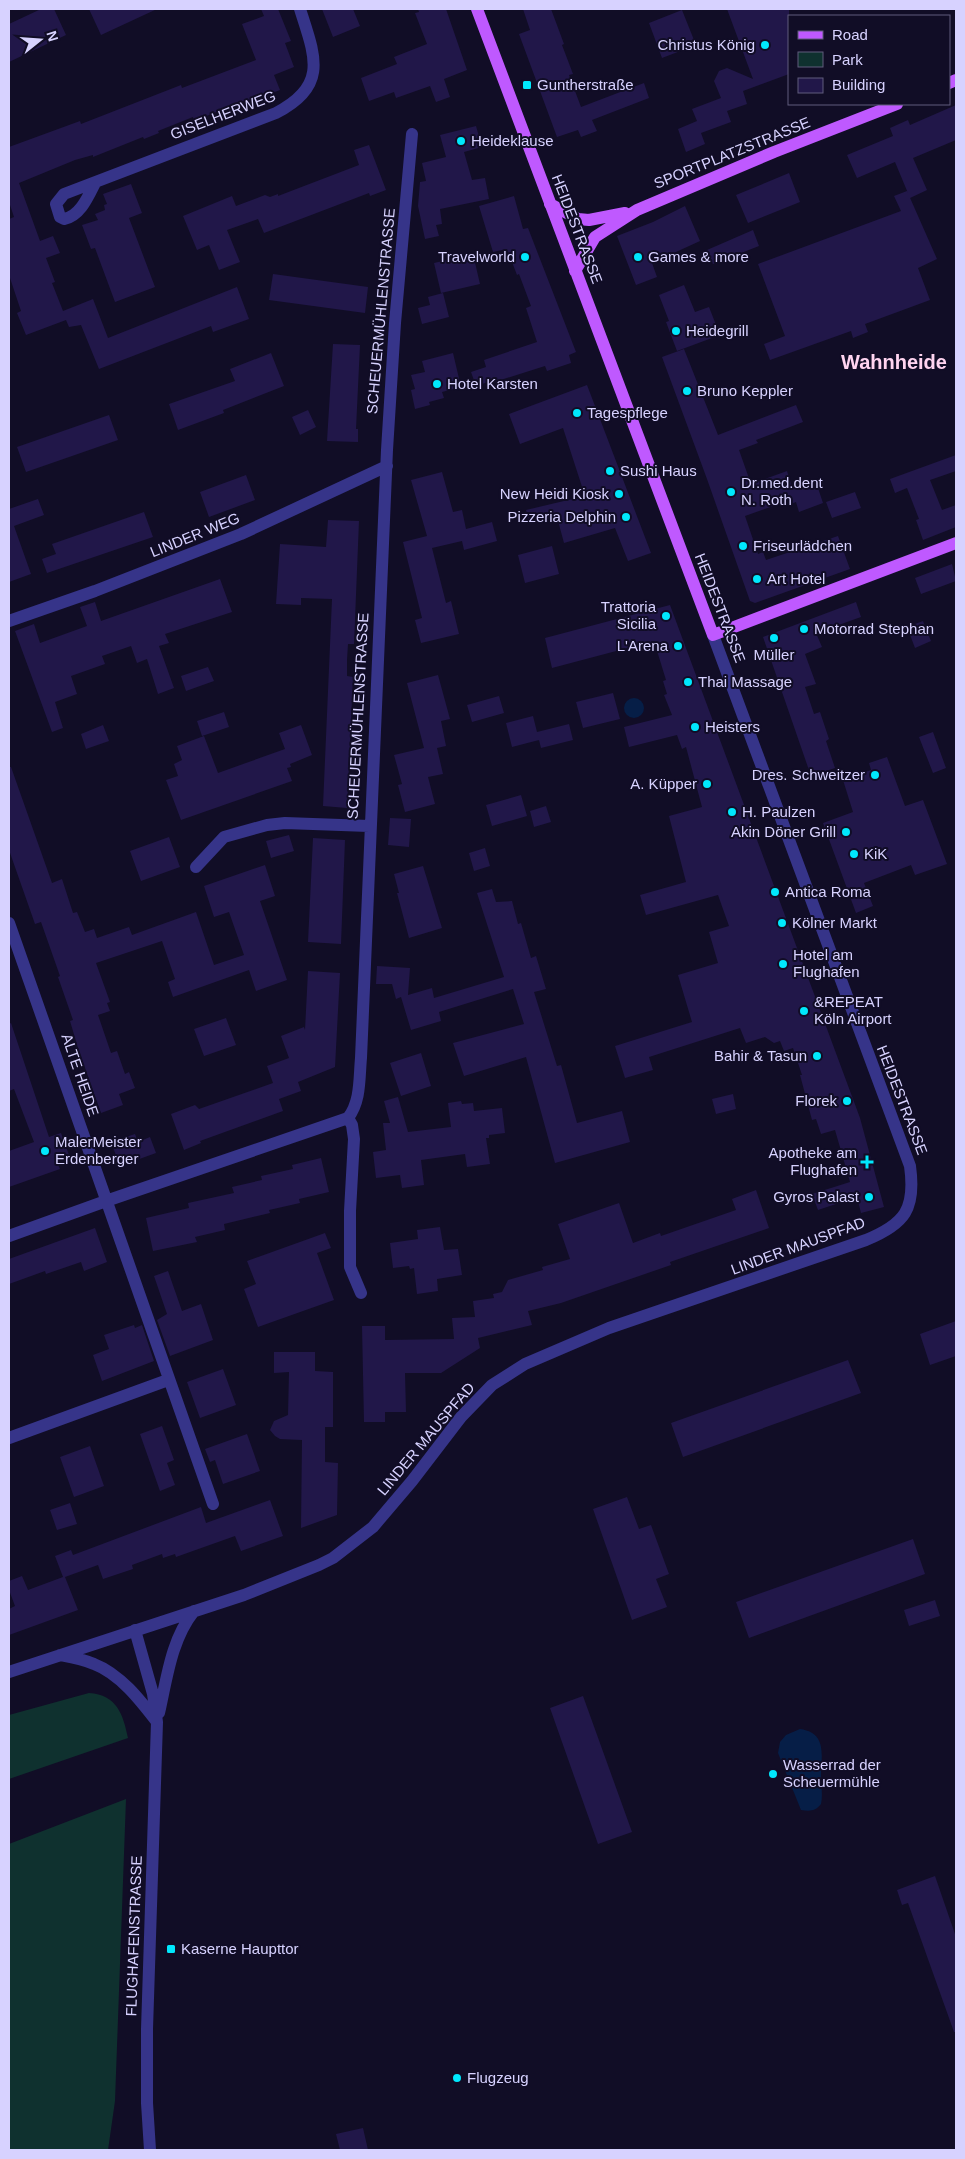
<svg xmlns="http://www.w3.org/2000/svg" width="965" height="2159" viewBox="0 0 965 2159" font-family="Helvetica,sans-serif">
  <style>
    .green { fill: #0f312f }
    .water { fill: #061e47 }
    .building { fill: #211749 }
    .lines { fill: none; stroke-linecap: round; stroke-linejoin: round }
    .minor { stroke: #363489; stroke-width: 12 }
    .major { stroke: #bf59ff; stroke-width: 12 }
    .poi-dot { fill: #00e8fd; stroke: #110d26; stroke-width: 2 }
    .labels { text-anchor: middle; stroke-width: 4; stroke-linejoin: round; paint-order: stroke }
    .poi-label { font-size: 15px; fill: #d7d2ff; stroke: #110d26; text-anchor: start }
    .street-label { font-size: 15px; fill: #d7d2ff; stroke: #110d26 }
    .district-label { font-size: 20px; font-weight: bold; fill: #ffd4f0; stroke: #110d26 }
  </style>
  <rect width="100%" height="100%" fill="#110d26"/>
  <path class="green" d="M 89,1693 C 117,1695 123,1714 128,1738 L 9,1779 L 9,1715 Z
    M 126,1799 L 115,2101 L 108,2150 L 9,2150 L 9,1844 Z"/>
  <path class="water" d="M624 708a10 10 0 1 1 20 0a10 10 0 1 1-20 0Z
    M 800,1729 C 828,1733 821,1756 821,1777 C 821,1786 823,1795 821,1804 C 815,1812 809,1811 801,1810 L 778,1753 L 780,1742 L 786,1735 Z"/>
  <path class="building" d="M 41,9 L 54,9 L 66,35 L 9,62 L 9,24 Z
    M 89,9 L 157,9 L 101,35 Z
    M 261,9 L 278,9 L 291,41 L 285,43 L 294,67 L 274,75 L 280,90 L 245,103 L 244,101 L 194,121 L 193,117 L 158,131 L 159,133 L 144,139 L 143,137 L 93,157 L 93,155 L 75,160 L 19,183 L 40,241 L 53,236 L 60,253 L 46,258 L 55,282 L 52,283 L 63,311 L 93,299 L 108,338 L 237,287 L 249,319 L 213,332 L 211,326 L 99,369 L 81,325 L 69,327 L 66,320 L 26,335 L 17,313 L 21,311 L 9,275 L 9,219 L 14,217 L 9,202 L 9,147 L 80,121 L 81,124 L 181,85 L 182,88 L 256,60 L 242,24 L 264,16 Z
    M 322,9 L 353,9 L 360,26 L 333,37 Z
    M 418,9 L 446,9 L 467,70 L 444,79 L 450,97 L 436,102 L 430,86 L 396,98 L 394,92 L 369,101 L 361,78 L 397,64 L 394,57 L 427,44 L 415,13 L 419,12 Z
    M 523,9 L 551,9 L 564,44 L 562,45 L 573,74 L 569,75 L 581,107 L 644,83 L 649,98 L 592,120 L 597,131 L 581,137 L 578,130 L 557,137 L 519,34 L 530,30 Z
    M 727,9 L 789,9 L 789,74 L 743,91 L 747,104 L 727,111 L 731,122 L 701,133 L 705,144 L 686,152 L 678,129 L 697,121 L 692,109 L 721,98 L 714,81 L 719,71 L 727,68 L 753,79 Z
    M 682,10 L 696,45 L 662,58 L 649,23 Z
    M 956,105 L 956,140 L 913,158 L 927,190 L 910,198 L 895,162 L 857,178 L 847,155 L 893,136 L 890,128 L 908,120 L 910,125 Z
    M 476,126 L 482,147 L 464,152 L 472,180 L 485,178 L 489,199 L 440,209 L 442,224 L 436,225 L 439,236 L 425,239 L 418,206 L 420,182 L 426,181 L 422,163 L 446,157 L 440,135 Z
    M 369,145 L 386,190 L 370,196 L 369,193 L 264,233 L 258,219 L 227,230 L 240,262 L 219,270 L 209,245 L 197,250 L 183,216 L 232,196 L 236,206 L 265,195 L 270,197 L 278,194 L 278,196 L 359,165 L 354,150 Z
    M 789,173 L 800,202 L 748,223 L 736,195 Z
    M 131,184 L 142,213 L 129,218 L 155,287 L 115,302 L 95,248 L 91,249 L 82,225 L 98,220 L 95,214 L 105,210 L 104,205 L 107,204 L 103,194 Z
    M 907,191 L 937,259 L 918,268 L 930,300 L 865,324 L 868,332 L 853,338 L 851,331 L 770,360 L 764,344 L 785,336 L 758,264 L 901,211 L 894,196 Z
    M 514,196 L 523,229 L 528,228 L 576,352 L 569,355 L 571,363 L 547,371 L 545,366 L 491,383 L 491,381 L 476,386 L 471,372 L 486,367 L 484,360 L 537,342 L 526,308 L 531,306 L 519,274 L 517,275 L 507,249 L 493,252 L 479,206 Z
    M 685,206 L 700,241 L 652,263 L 657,277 L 636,285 L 617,236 L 653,222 Z
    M 753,230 L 759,246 L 713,264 L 707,250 Z
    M 473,254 L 480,284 L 441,293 L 434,263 Z
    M 273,274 L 368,287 L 365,313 L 269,300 Z
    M 684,285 L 695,312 L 709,307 L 720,335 L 677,351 L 666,322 L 669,321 L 659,295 Z
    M 443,293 L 449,317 L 422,324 L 418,308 L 430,305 L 428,297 Z
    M 333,344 L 360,345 L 356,429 L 358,429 L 358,442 L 327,441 Z
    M 684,349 L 718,435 L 796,405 L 803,422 L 756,440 L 758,443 L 739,450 L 751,484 L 787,471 L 792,487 L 815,479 L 823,503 L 799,512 L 796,502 L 791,504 L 790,500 L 745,516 L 758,554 L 763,552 L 766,560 L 838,536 L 850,569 L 755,603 L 750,601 L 707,479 L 662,357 Z
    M 271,353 L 284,386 L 223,410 L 224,413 L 178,430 L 169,404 L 235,381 L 230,369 Z
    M 453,353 L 461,387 L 442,392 L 444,398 L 429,402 L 430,405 L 415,409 L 411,390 L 415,389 L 411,375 L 425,372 L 422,361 Z
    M 587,385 L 651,553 L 628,561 L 615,528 L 564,543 L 557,517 L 530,524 L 526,510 L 585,496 L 563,428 L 520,444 L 509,414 Z
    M 308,410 L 316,427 L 300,435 L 292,417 Z
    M 109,415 L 118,440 L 26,472 L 17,447 Z
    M 956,455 L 956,471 L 930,480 L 942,510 L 956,505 L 956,527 L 923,540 L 916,520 L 919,519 L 907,488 L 895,493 L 890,479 Z
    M 442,472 L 453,512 L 462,510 L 466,529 L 492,522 L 497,541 L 464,550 L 462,541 L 432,548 L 446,603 L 451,601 L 459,634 L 421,643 L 415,620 L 422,618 L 403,542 L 427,536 L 411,480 Z
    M 246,475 L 255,500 L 209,517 L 200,492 Z
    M 855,492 L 861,508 L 832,518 L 826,502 Z
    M 38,499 L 44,515 L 14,526 L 31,574 L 9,582 L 9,509 Z
    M 144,512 L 153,537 L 47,573 L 42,559 L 56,554 L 52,544 Z
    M 328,520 L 359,521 L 354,644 L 348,644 L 347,660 L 347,676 L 353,677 L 347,808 L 323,806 L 332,599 L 301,598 L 301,605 L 276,604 L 280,544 L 326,547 Z
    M 552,546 L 559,574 L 525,583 L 518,555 Z
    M 952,564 L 956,581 L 921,594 L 915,578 Z
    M 220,579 L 232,612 L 165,634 L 169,643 L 159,646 L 174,688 L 158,694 L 147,659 L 137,663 L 131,646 L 102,656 L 105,664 L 71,676 L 77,694 L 55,702 L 63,728 L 52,732 L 15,631 L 34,624 L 40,643 L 87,626 L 80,607 L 95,602 L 101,621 Z
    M 856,602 L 861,617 L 816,633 L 822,647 L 805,654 L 816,684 L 805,687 L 814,714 L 820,712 L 829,739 L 826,741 L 835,768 L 811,776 L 763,637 Z
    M 670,605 L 860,1118 L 884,1207 L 861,1213 L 857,1197 L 818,1210 L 812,1194 L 850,1182 L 835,1130 L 821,1134 L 816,1119 L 812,1120 L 800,1075 L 802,1075 L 793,1048 L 784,1051 L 780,1041 L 774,1043 L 765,1037 L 746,1043 L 740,1028 L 649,1057 L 653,1070 L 625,1078 L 615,1046 L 692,1022 L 678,975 L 718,963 L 709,932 L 729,926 L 718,895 L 646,915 L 640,895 L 686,882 L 669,816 L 702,807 L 686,747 L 682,749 L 677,735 L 629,747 L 624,727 L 672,715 L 664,695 L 667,694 L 663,681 L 666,680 L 654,641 L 552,668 L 545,638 Z
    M 923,621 L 931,641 L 915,648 L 907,627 Z
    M 208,667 L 214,681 L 186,691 L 181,676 Z
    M 438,675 L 450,719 L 441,721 L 446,746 L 437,748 L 443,774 L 428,777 L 435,804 L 405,812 L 398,785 L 402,784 L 394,755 L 424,748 L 407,683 Z
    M 613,693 L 620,719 L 583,728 L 576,702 Z
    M 499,696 L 504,713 L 472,722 L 467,705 Z
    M 224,712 L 229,727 L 202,736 L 197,721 Z
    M 533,716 L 539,740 L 512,747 L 506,723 Z
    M 569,724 L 573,740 L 541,748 L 537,732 Z
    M 103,725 L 109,741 L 86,749 L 81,734 Z
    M 301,725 L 312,755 L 290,764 L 291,767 L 287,768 L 292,781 L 181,820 L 166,780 L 178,776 L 174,764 L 182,760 L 177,746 L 204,736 L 218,773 L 285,749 L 279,733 Z
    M 933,732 L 946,768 L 933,773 L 919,737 Z
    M 887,757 L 905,806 L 923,800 L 947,864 L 915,875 L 911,865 L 864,883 L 873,906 L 856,913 L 823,823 L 853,812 L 843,780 L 871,770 L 869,763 Z
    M 9,767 L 11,767 L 52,883 L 62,879 L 73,913 L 77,912 L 85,932 L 94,929 L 97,938 L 129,927 L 132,935 L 196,912 L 214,965 L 244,955 L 229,912 L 214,917 L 204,886 L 265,865 L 275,896 L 260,901 L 287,980 L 256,991 L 249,970 L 173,997 L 168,982 L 175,979 L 162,941 L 96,963 L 110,1002 L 107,1003 L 110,1011 L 98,1015 L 111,1053 L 117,1051 L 125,1074 L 129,1072 L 135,1088 L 119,1094 L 123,1105 L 101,1113 L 78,1048 L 70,1021 L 73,1020 L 58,977 L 60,976 L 41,922 L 35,924 L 9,850 Z
    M 521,795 L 527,816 L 492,826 L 486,805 Z
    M 546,806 L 551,822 L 534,827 L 530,811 Z
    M 390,818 L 411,819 L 409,847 L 388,845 Z
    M 289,835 L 294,851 L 271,858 L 266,841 Z
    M 169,837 L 180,867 L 141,881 L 130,851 Z
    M 313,838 L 345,840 L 341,944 L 308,942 Z
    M 485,848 L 490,866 L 474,871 L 469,853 Z
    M 423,866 L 442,928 L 409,938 L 397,893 L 399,893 L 394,874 Z
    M 492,889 L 496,902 L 512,901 L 518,924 L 521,923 L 531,958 L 536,956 L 546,989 L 534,992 L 557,1066 L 561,1065 L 577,1123 L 622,1111 L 630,1142 L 555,1163 L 526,1057 L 464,1076 L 453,1043 L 524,1024 L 513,989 L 439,1012 L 441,1021 L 411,1030 L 401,997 L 396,999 L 392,984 L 376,984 L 377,966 L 410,968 L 408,995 L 432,988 L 434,998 L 504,977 L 477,893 Z
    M 308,971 L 340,973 L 335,1067 L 298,1082 L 301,1091 L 279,1099 L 283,1111 L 200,1141 L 201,1143 L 184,1150 L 171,1114 L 195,1105 L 199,1109 L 273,1083 L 267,1066 L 289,1058 L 281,1036 L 304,1027 L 305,1030 Z
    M 226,1018 L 236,1045 L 204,1056 L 194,1029 Z
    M 11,1023 L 49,1137 L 61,1133 L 69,1155 L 56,1160 L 60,1169 L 9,1187 L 9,1151 L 34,1142 L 14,1089 L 9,1091 L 9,1024 Z
    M 421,1053 L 431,1086 L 401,1096 L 390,1063 Z
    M 733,1094 L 736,1109 L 716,1114 L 712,1099 Z
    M 398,1097 L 408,1132 L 451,1127 L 448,1103 L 461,1101 L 462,1104 L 473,1103 L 474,1111 L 502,1108 L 505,1133 L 489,1135 L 489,1138 L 486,1138 L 490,1164 L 467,1167 L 465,1154 L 421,1160 L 424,1185 L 402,1188 L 400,1175 L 376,1178 L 373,1152 L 386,1150 L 383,1123 L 390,1123 L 384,1101 Z
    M 135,1134 L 138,1142 L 150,1137 L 156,1153 L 120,1166 L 111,1142 Z
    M 321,1158 L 329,1192 L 299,1199 L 300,1203 L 269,1210 L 270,1213 L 224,1224 L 225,1230 L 195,1237 L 197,1242 L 153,1251 L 146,1218 L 189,1208 L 188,1203 L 234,1193 L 232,1187 L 262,1180 L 261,1176 L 293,1169 L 292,1165 Z
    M 756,1190 L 769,1228 L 670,1262 L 671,1265 L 561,1303 L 528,1311 L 532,1325 L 478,1338 L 480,1348 L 441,1373 L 405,1373 L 406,1412 L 385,1412 L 385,1422 L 364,1422 L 362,1326 L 385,1326 L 385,1340 L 454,1339 L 452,1318 L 475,1317 L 473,1301 L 494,1298 L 493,1294 L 502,1292 L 508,1280 L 543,1270 L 542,1267 L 570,1259 L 558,1224 L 619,1203 L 633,1243 L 660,1233 L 661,1236 L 736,1210 L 732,1199 Z
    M 440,1227 L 444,1250 L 458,1249 L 462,1275 L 437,1279 L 438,1291 L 417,1294 L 414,1268 L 410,1269 L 409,1266 L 393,1268 L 390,1243 L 418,1239 L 417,1230 Z
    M 95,1228 L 107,1262 L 84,1271 L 81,1262 L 46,1274 L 45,1271 L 9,1284 L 9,1259 Z
    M 325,1233 L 331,1248 L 317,1253 L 334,1300 L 258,1327 L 244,1289 L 256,1284 L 247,1261 Z
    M 168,1271 L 182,1311 L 201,1304 L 213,1340 L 170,1356 L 157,1320 L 167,1314 L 154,1276 Z
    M 956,1321 L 956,1356 L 930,1365 L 920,1334 Z
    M 134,1325 L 135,1328 L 142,1325 L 154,1361 L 102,1381 L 93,1355 L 109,1349 L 104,1335 Z
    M 274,1352 L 315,1352 L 315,1371 L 333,1372 L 333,1427 L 325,1427 L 325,1462 L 338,1463 L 337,1515 L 301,1528 L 302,1440 L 280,1439 L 275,1436 L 270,1430 L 274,1421 L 288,1415 L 289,1372 L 274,1373 Z
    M 848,1360 L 861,1393 L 683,1457 L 671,1423 Z
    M 223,1369 L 236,1405 L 200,1418 L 187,1382 Z
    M 162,1426 L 174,1460 L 167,1463 L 175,1485 L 160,1491 L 140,1434 Z
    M 247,1434 L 260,1471 L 223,1484 L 215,1460 L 210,1462 L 205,1449 Z
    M 90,1446 L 104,1486 L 74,1497 L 60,1457 Z
    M 627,1497 L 639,1529 L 651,1525 L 669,1574 L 656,1579 L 667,1607 L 632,1620 L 593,1509 Z
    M 270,1500 L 283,1536 L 241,1551 L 235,1536 L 176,1557 L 175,1554 L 163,1558 L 162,1554 L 132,1565 L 133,1569 L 103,1579 L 98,1565 L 65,1577 L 78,1610 L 9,1635 L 9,1609 L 15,1606 L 9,1590 L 9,1581 L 22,1576 L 28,1590 L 63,1577 L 55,1556 L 71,1550 L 73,1555 L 201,1507 L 206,1523 Z
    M 70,1503 L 77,1524 L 57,1530 L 50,1510 Z
    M 913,1539 L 925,1574 L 749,1638 L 736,1602 Z
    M 935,1600 L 940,1616 L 909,1626 L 904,1610 Z
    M 583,1696 L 632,1832 L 598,1844 L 550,1708 Z
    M 935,1876 L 956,1937 L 956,2032 L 954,2032 L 908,1903 L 902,1905 L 897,1890 Z
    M 363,2128 L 368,2150 L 340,2150 L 336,2134 Z"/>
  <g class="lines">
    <path class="minor" d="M 95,183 C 88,197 80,216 64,219 L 60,217 L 56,204 L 64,194 L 276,113 C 329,86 315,56 300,9
      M 9,621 L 95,591 L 241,534 L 387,466
      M 196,867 L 224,837 L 267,825 L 285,823 L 369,826
      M 9,923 L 213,1504
      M 348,1118 C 361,1101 359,1079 361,1058 L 387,450 L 395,323 L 412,134
      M 348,1118 L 352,1125 L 354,1139 L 350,1211 L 350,1267 L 361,1293
      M 9,1236 L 106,1201 L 348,1118
      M 9,1438 L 168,1380
      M 135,1630 L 153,1694 L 157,1722 L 147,2029 L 147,2103 L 150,2150
      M 60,1655 C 71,1657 83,1659 94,1664 C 120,1674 140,1700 157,1722
      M 9,1672 L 244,1595 L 319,1565 L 333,1558 L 373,1527 L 412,1481 L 461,1417 L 492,1385 L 525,1364 L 609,1328 L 866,1240 C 905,1224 916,1209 910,1166 L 713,635
      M 159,1713 C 167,1678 171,1640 194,1611"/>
    <path class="major" d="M 477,9 L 713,635 L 956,543
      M 949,83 L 956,80
      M 550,204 L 578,219 L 589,220 L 625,213
      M 575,271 L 595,237 L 637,210 L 774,152 L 897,104"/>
  </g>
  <g class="poi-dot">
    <circle cx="765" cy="45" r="5"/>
    <rect x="522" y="80" width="10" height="10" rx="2.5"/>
    <circle cx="461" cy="141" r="5"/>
    <circle cx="525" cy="257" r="5"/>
    <circle cx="638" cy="257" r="5"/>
    <circle cx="676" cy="331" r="5"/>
    <circle cx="437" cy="384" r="5"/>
    <circle cx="687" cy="391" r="5"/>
    <circle cx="577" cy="413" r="5"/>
    <circle cx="610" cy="471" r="5"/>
    <circle cx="731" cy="492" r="5"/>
    <circle cx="619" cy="494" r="5"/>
    <circle cx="626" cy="517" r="5"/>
    <circle cx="743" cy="546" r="5"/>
    <circle cx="757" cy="579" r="5"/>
    <circle cx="666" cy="616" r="5"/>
    <circle cx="804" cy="629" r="5"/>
    <circle cx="774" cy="638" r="5"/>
    <circle cx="678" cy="646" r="5"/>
    <circle cx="688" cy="682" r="5"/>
    <circle cx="695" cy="727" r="5"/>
    <circle cx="875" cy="775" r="5"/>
    <circle cx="707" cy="784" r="5"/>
    <circle cx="732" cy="812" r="5"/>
    <circle cx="846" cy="832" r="5"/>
    <circle cx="854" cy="854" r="5"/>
    <circle cx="775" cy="892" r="5"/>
    <circle cx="782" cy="923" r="5"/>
    <circle cx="783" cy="964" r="5"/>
    <circle cx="804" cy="1011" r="5"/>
    <circle cx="817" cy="1056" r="5"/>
    <circle cx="847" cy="1101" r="5"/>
    <circle cx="45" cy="1151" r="5"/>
    <path d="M864.5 1154.5h5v5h5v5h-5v5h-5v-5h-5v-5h5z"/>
    <circle cx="869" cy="1197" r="5"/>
    <circle cx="773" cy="1774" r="5"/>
    <rect x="166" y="1944" width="10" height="10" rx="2.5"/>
    <circle cx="457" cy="2078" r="5"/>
  </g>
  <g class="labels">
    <g class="poi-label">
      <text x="755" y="50" text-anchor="end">Christus König</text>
      <text x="537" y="90">Guntherstraße</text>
      <text x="471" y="146">Heideklause</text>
      <text x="515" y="262" text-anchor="end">Travelworld</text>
      <text x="648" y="262">Games &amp; more</text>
      <text x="686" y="336">Heidegrill</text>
      <text x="447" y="389">Hotel Karsten</text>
      <text x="697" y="396">Bruno Keppler</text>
      <text x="587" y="418">Tagespflege</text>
      <text x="620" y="476">Sushi Haus</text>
      <text x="741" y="488">Dr.med.dent<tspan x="741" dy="17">N. Roth</tspan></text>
      <text x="609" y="499" text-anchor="end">New Heidi Kiosk</text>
      <text x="616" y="522" text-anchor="end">Pizzeria Delphin</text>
      <text x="753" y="551">Friseurlädchen</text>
      <text x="767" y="584">Art Hotel</text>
      <text x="656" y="612" text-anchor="end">Trattoria<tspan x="656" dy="17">Sicilia</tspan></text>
      <text x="814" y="634">Motorrad Stephan</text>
      <text x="668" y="651" text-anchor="end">L'Arena</text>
      <text x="774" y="660" text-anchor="middle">Müller</text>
      <text x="698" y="687">Thai Massage</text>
      <text x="705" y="732">Heisters</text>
      <text x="865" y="780" text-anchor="end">Dres. Schweitzer</text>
      <text x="697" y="789" text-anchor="end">A. Küpper</text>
      <text x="742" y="817">H. Paulzen</text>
      <text x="836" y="837" text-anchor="end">Akin Döner Grill</text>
      <text x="864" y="859">KiK</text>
      <text x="785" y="897">Antica Roma</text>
      <text x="792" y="928">Kölner Markt</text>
      <text x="793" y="960">Hotel am<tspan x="793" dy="17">Flughafen</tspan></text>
      <text x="814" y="1007">&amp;REPEAT<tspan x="814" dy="17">Köln Airport</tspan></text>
      <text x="807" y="1061" text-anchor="end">Bahir &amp; Tasun</text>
      <text x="837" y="1106" text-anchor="end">Florek</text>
      <text x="55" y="1147">MalerMeister<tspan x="55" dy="17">Erdenberger</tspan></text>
      <text x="857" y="1158" text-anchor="end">Apotheke am<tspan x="857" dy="17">Flughafen</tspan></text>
      <text x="859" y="1202" text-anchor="end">Gyros Palast</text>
      <text x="783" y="1770">Wasserrad der<tspan x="783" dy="17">Scheuermühle</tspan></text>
      <text x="181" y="1954">Kaserne Haupttor</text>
      <text x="467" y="2083">Flugzeug</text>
    </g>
    <g class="street-label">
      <text transform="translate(223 115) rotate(-21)" y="5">GISELHERWEG</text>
      <text transform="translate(732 153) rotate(-22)" y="5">SPORTPLATZSTRASSE</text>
      <text transform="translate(577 229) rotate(69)" y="5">HEIDESTRASSE</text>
      <text transform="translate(381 311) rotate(-85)" y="5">SCHEUERMÜHLENSTRASSE</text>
      <text transform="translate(195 535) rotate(-22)" y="5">LINDER WEG</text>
      <text transform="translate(720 608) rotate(69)" y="5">HEIDESTRASSE</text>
      <text transform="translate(358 716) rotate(-87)" y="5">SCHEUERMÜHLENSTRASSE</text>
      <text transform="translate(80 1075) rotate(71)" y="5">ALTE HEIDE</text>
      <text transform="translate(902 1100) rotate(69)" y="5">HEIDESTRASSE</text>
      <text transform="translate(798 1246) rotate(-20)" y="5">LINDER MAUSPFAD</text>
      <text transform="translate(426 1439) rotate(-50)" y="5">LINDER MAUSPFAD</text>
      <text transform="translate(134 1936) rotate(-88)" y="5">FLUGHAFENSTRASSE</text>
    </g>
    <g class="district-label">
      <text x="894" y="369">Wahnheide</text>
    </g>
  </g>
  <rect width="965" height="2159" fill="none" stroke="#d7d2ff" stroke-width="20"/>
  <rect x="788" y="15" width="162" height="90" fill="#110d26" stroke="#605c7d"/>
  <rect x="798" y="31" width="25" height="8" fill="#bf59ff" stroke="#605c7d"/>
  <text x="832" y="40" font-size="15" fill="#d7d2ff">Road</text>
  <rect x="798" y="52" width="25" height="15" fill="#0f312f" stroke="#605c7d"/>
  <text x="832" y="65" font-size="15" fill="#d7d2ff">Park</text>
  <rect x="798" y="78" width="25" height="15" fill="#211749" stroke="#605c7d"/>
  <text x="832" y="90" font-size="15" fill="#d7d2ff">Building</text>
  <g transform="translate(40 40) rotate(73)" stroke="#110d26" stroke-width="4" paint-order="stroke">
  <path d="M0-4L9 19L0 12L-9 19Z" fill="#d7d2ff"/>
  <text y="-8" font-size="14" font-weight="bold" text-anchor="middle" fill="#d7d2ff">N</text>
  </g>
</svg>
